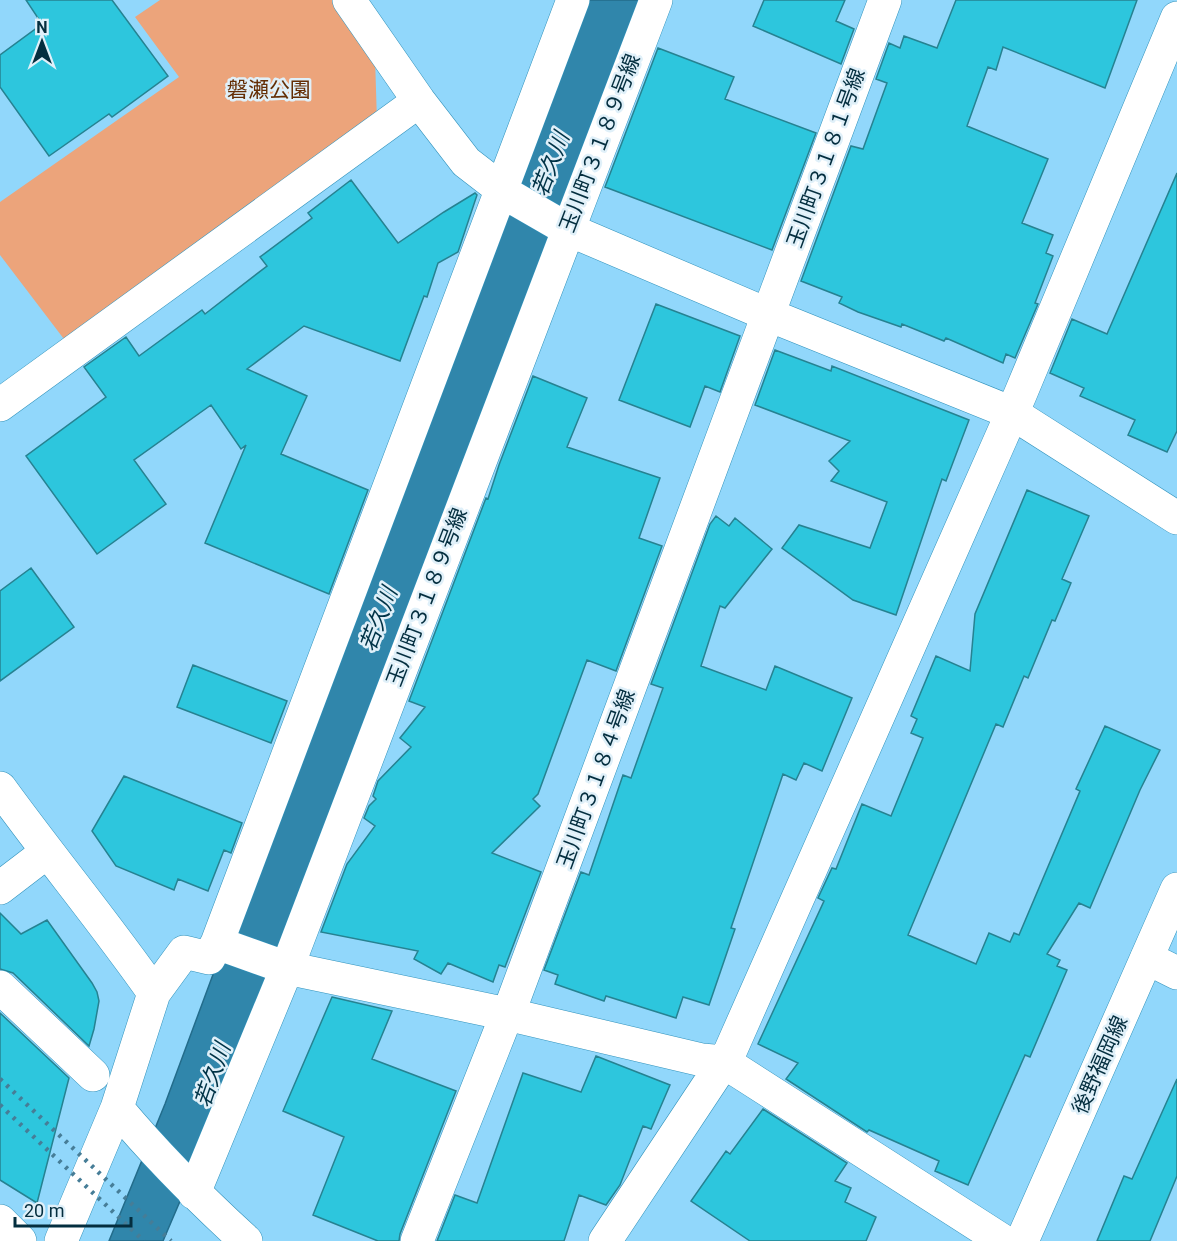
<svg xmlns="http://www.w3.org/2000/svg" width="1177" height="1241" viewBox="0 0 1177 1241" font-family="Roboto,'Noto Sans JP',sans-serif">
  <style>
    .green { fill: #eca47b }
    .water { fill: #3086ab; stroke: #236c8b; stroke-width: 1.5 }
    .building { fill: #2dc6dd; stroke: #268291; stroke-width: 1.5 }
    .lines { fill: none; stroke-linecap: round; stroke-linejoin: round }
    .minor-casing { stroke: #3293bc; stroke-width: 34 }
    .major-casing { stroke: #3293bc; stroke-width: 34 }
    .minor { stroke: #fff; stroke-width: 33 }
    .major { stroke: #fff; stroke-width: 33 }
    .rail { stroke: #467d97; stroke-width: 4.5; stroke-dasharray: 3 6; stroke-linecap: butt }
    .labels { text-anchor: middle; stroke-width: 5; stroke-linejoin: round; paint-order: stroke }
    .park-label { font-size: 21px; fill: #642e05; stroke: #e0f0f9 }
    .street-label { font-size: 21px; fill: #042e3f; stroke: #e0f0f9 }
    .water-label { font-size: 22px; font-style: italic; fill: #003347; stroke: #e0f0f9 }
  </style>
  <rect width="100%" height="100%" fill="#91d7fb"/>
  <path class="green" d="M 160,0 L 333,0 L 375,57 L 377,122 L 70,347 L 0,255 L 0,202 L 179,77 L 135,17 Z"/>
  <path class="water" d="M 582,0 L 644,0 L 201,1152 L 163,1241 L 109,1241 L 165,1104 L 274,810 Z"/>
  <path class="building" d="M 26,0 L 112,0 L 168,76 L 112,117 L 109,114 L 49,156 L 0,87 L 0,55 L 42,24 Z
    M 764,0 L 845,0 L 836,21 L 854,29 L 841,64 L 753,26 Z
    M 956,0 L 1137,0 L 1105,88 L 1003,47 L 996,70 L 988,67 L 967,126 L 1048,159 L 1022,223 L 1053,235 L 1046,253 L 1053,256 L 1035,303 L 1038,304 L 1015,358 L 1006,354 L 1003,363 L 946,338 L 944,341 L 902,324 L 901,327 L 858,312 L 839,303 L 842,297 L 801,281 L 851,146 L 863,149 L 887,83 L 876,79 L 889,43 L 900,48 L 904,36 L 937,48 Z
    M 658,48 L 734,77 L 725,99 L 816,133 L 772,250 L 605,187 Z
    M 1177,173 L 1177,431 L 1167,452 L 1128,435 L 1135,420 L 1080,396 L 1084,388 L 1050,373 L 1072,319 L 1107,334 Z
    M 351,180 L 398,243 L 444,212 L 475,193 L 477,195 L 458,252 L 438,263 L 427,297 L 424,296 L 400,361 L 304,326 L 247,369 L 307,396 L 281,454 L 368,490 L 329,594 L 205,543 L 246,445 L 241,449 L 211,405 L 134,460 L 166,504 L 97,554 L 26,456 L 106,397 L 84,367 L 126,337 L 139,356 L 202,310 L 205,314 L 267,266 L 260,257 L 312,218 L 308,213 Z
    M 656,304 L 740,336 L 720,392 L 705,386 L 690,427 L 619,400 Z
    M 775,350 L 831,371 L 832,366 L 969,420 L 946,481 L 942,479 L 896,615 L 853,600 L 782,548 L 799,525 L 870,548 L 887,502 L 831,481 L 839,471 L 829,461 L 850,441 L 755,405 Z
    M 533,376 L 587,398 L 567,447 L 660,478 L 639,538 L 662,546 L 616,671 L 587,660 L 538,794 L 533,799 L 540,806 L 492,853 L 541,872 L 505,967 L 499,965 L 493,982 L 448,963 L 441,974 L 414,959 L 418,951 L 321,932 L 347,864 L 375,826 L 364,818 L 369,806 L 376,799 L 373,796 L 378,781 L 411,747 L 400,738 L 425,707 L 409,701 L 486,498 L 488,499 L 499,465 Z
    M 1027,490 L 1089,516 L 1062,579 L 1071,583 L 1055,621 L 1052,620 L 1028,678 L 1024,676 L 1003,727 L 996,724 L 908,935 L 976,964 L 989,933 L 1010,942 L 1014,933 L 1019,935 L 1080,791 L 1076,789 L 1105,726 L 1160,750 L 1140,790 L 1090,908 L 1079,903 L 1047,954 L 1060,960 L 1057,966 L 1067,970 L 1030,1057 L 1025,1055 L 968,1185 L 935,1171 L 939,1161 L 869,1130 L 867,1132 L 786,1079 L 798,1063 L 758,1044 L 824,901 L 818,898 L 832,868 L 836,869 L 862,804 L 891,816 L 923,738 L 911,733 L 917,719 L 911,716 L 936,656 L 970,671 L 975,614 Z
    M 716,516 L 729,526 L 735,518 L 772,549 L 725,608 L 720,606 L 701,666 L 766,690 L 775,666 L 852,698 L 822,771 L 804,763 L 796,780 L 783,774 L 731,928 L 735,929 L 709,1005 L 683,997 L 676,1018 L 606,996 L 604,1001 L 555,984 L 558,975 L 544,970 L 581,872 L 589,875 L 623,775 L 631,778 L 663,688 L 651,684 L 710,524 Z
    M 31,568 L 74,627 L 0,681 L 0,591 Z
    M 193,665 L 287,701 L 271,743 L 177,707 Z
    M 124,776 L 242,823 L 231,853 L 224,850 L 208,891 L 178,879 L 174,890 L 116,866 L 92,831 Z
    M 0,913 L 21,934 L 47,920 L 92,983 L 97,992 L 99,1001 L 94,1029 L 89,1046 L 13,973 L 0,969 Z
    M 332,997 L 392,1011 L 372,1059 L 456,1091 L 400,1234 L 399,1241 L 378,1241 L 313,1215 L 344,1137 L 283,1111 Z
    M 0,1013 L 69,1078 L 37,1203 L 0,1180 Z
    M 596,1056 L 670,1085 L 651,1129 L 643,1126 L 620,1185 L 606,1205 L 579,1195 L 564,1241 L 437,1241 L 455,1195 L 477,1203 L 523,1073 L 581,1092 Z
    M 1177,1079 L 1177,1176 L 1150,1241 L 1097,1241 L 1124,1176 L 1132,1179 Z
    M 763,1109 L 847,1163 L 835,1181 L 851,1188 L 845,1202 L 876,1217 L 866,1241 L 750,1241 L 691,1201 L 726,1151 L 730,1154 Z"/>
  <g class="lines">
    <defs>
      <path id="minor" d="M 349,0 L 419,101 L 466,162 L 510,196 L 567,229 L 769,315 L 1012,413 L 1177,518
        M 0,405 L 419,101
        M 0,788 C 50,857 105,923 154,993
        M 0,888 L 47,852
        M 217,943 L 287,968 L 507,1014 L 702,1060 L 724,1062 L 1003,1241
        M 1147,958 L 1177,973
        M 0,987 L 93,1075
        M 117,1108 C 157,1156 200,1199 246,1241
        M 194,1193 L 287,968 L 656,0
        M 0,1221 L 20,1241
        M 61,1241 L 117,1108 L 154,993 L 184,952 L 209,958 L 217,943 L 573,0
        M 417,1241 L 507,1014 L 512,1004 L 885,0
        M 605,1241 L 729,1054 L 1020,395 L 1177,18"/>
      <path id="major" d="M 1022,1241 L 1177,889"/>
    </defs>
    <use href="#minor" class="minor-casing"/>
    <use href="#major" class="major-casing"/>
    <use href="#minor" class="minor"/>
    <use href="#major" class="major"/>
    <path class="rail" d="M 0,1079 L 171,1241
      M 0,1105 L 144,1241"/>
  </g>
  <g class="labels">
    <g class="park-label">
      <text x="269" y="97">磐瀬公園</text>
    </g>
    <g class="street-label">
      <text transform="translate(600 143) rotate(-69)" y="7">玉川町３１８９号線</text>
      <text transform="translate(826 158) rotate(-70)" y="7">玉川町３１８１号線</text>
      <text transform="translate(427 597) rotate(-69)" y="7">玉川町３１８９号線</text>
      <text transform="translate(596 779) rotate(-70)" y="7">玉川町３１８４号線</text>
      <text transform="translate(1100 1065) rotate(-66)" y="7">後野福岡線</text>
    </g>
    <g class="water-label">
      <text transform="translate(550 164) rotate(-69)" y="8">若久川</text>
      <text transform="translate(378 619) rotate(-69)" y="8">若久川</text>
      <text transform="translate(212 1075) rotate(-71)" y="8">若久川</text>
    </g>
  </g>
  <g transform="translate(42 42)" stroke="#e0f0f9" stroke-width="4.5" paint-order="stroke">
  <path d="M0-4.5L10 22L0 15L-10 22Z" fill="#042e3f"/>
  <text y="-9" font-size="16" font-weight="bold" text-anchor="middle" fill="#042e3f">N</text>
  </g>
  <path d="M15 1217v9h116v-9" fill="none" stroke="#042e3f" stroke-width="3"/>
  <text x="24" y="1217" font-size="18" fill="#042e3f" stroke="#e0f0f9" stroke-width="4.5" paint-order="stroke">20 m</text>
</svg>
